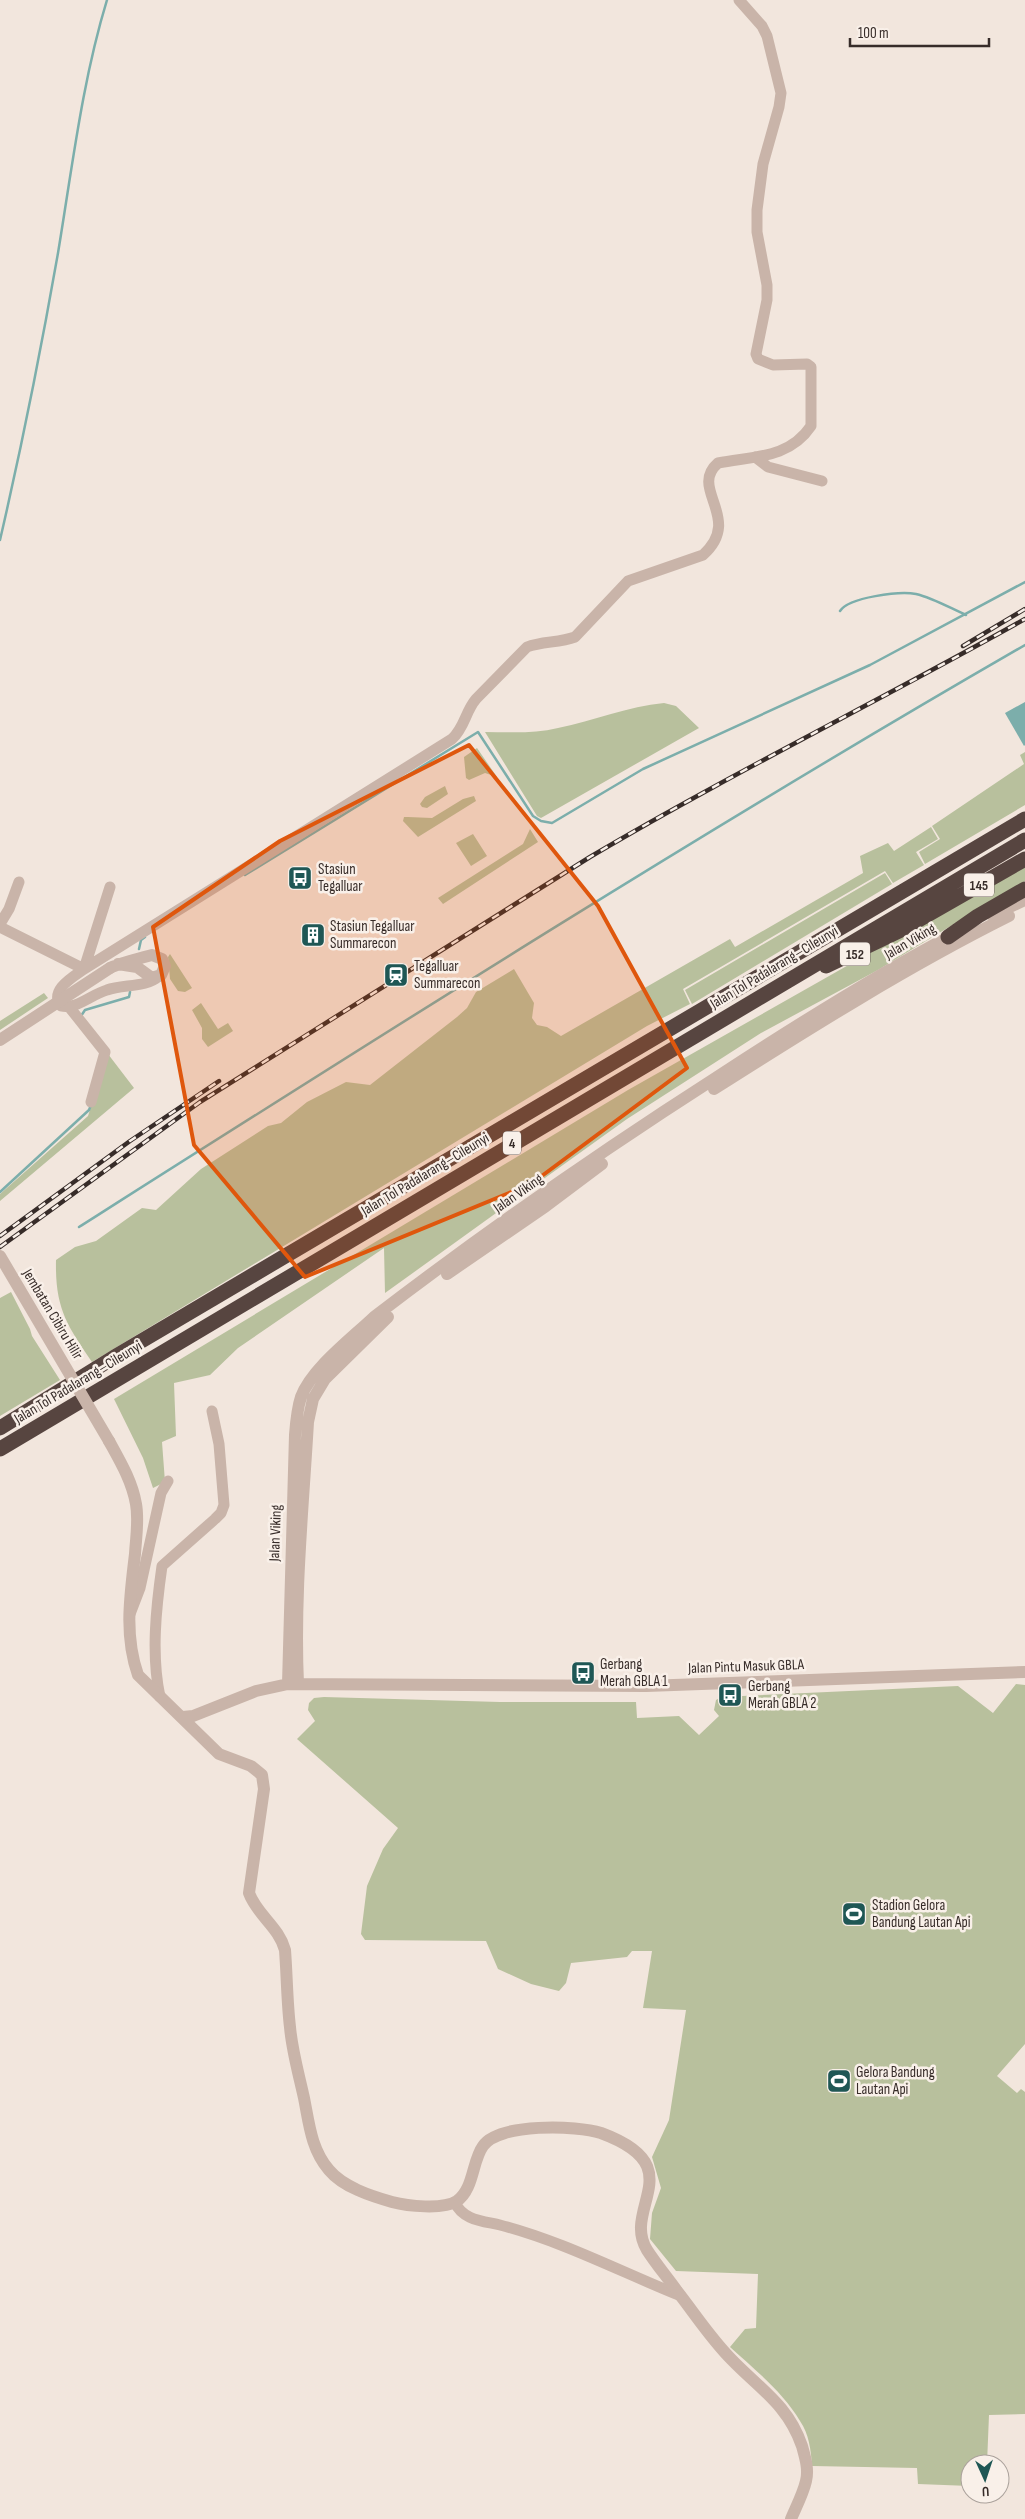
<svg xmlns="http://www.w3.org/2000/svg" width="1025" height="2519" viewBox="0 0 1025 2519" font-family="'Sofia Sans Condensed',sans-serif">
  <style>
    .green { fill: #b8c09d }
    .water { fill: #7caeab }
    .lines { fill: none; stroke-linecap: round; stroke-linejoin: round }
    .stream { stroke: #7caeab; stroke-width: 2.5 }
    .minor { stroke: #c9b4a9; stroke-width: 11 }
    .tertiary { stroke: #c9b4a9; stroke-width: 12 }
    .motorway { stroke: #574540; stroke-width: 15 }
    .rail-casing { stroke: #372c29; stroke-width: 4.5 }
    .rail { stroke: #f9f0e9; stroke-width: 2.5; stroke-dasharray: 8; stroke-linecap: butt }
    .tertiary-bridge { stroke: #c9b4a9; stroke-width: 12 }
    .marked { fill: #df570d; fill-opacity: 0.2; stroke: #df570d; stroke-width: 4; stroke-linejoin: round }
    .labels { text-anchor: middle; stroke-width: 5; stroke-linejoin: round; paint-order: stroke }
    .shield { fill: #f9f0e9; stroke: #716763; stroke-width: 1 }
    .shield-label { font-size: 14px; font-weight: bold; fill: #372c29 }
    .poi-label { font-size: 15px; fill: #372c29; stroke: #f9f0e9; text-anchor: start }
    .street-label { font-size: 15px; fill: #372c29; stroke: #f9f0e9 }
  </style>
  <rect width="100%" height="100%" fill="#f2e6dd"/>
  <path class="green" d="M 664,703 L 676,706 L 699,728 L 541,818 L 537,816 L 485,732 C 509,732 534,734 558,728 C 594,721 628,706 664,703 Z
    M 477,748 L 497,777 L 485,773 L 469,780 L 466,778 L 464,757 Z
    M 1025,752 L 1025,805 L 925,864 L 919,852 L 940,839 L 932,826 L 1024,764 L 1020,755 Z
    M 445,786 L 448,794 L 427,808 L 422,807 L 420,804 L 425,797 Z
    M 474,796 L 476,801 L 418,837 L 403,821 L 404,817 L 408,817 L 432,818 L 463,799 Z
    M 931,827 L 938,839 L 916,852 L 924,865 L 893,883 L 885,871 L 683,989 L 690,1004 L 647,1026 L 92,1362 C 66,1324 55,1307 56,1260 L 75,1247 L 96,1241 L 142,1208 L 156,1210 L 201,1169 L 268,1126 L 281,1123 L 307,1102 L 346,1082 L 370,1085 L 457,1017 L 467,1008 L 476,992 L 514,969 L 534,1003 L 532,1018 L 537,1025 L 547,1027 L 561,1036 L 730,939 L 735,947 L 863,873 L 860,856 L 888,843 L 894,851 Z
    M 530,829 L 538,842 L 443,904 L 438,898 L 523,844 Z
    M 473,834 L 487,856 L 471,866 L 456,843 Z
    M 1025,865 L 1025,881 L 878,970 L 761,1033 L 627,1119 L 385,1293 L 384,1248 L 238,1348 L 210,1375 L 174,1383 L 176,1436 L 162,1442 L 165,1482 L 153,1488 L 143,1458 L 114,1399 L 628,1090 Z
    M 885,873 L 892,884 L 692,1004 L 685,990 Z
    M 170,954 L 192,988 L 185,992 L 178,991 L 170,979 L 168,957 Z
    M 44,993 L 48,998 L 0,1030 L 0,1021 Z
    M 201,1003 L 218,1029 L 228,1023 L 233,1031 L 208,1047 L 202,1039 L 202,1028 L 192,1010 Z
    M 108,1054 L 134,1088 L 0,1201 L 0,1194 L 88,1116 Z
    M 11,1292 L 30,1329 L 32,1336 L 60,1380 L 0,1416 L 0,1298 Z
    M 1016,1684 L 1025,1685 L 1025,2044 L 997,2076 L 1017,2093 L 1021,2089 L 1025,2092 L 1025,2414 L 989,2415 L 987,2464 L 970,2464 L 970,2486 L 918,2484 L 917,2468 L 812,2466 C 811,2450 809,2434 800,2421 C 783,2392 754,2369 730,2347 L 745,2329 L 756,2328 L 758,2274 L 676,2271 L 650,2239 L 652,2213 L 661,2188 L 652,2157 L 669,2120 L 686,2010 L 643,2008 L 652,1951 L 632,1951 L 627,1957 L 571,1963 L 566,1983 L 559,1991 L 531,1984 L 498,1969 L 486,1941 L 365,1940 L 361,1934 L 367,1886 L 383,1849 L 398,1828 L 297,1739 L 315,1721 L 308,1710 L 309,1703 L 314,1698 L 324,1697 L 500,1702 L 636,1702 L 637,1718 L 679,1716 L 699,1735 L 719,1716 L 714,1710 L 716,1700 L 721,1697 L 958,1686 L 993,1713 Z"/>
  <path class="water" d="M 1025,702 L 1025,745 L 1024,746 L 1005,713 Z"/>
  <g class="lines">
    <path class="stream" d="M 0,540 C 22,445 41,350 58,253 C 72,169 82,82 107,0
      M 840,611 C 849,597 900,591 916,594 C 933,598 950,608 966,615
      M 245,875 L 478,732 L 533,816 L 541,821 L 552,823 L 643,769 L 870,665 L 1025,582
      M 139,949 L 141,940 L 145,937
      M 81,1016 L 85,1010 L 129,997 L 130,992
      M 0,1192 L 89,1110 L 91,1105
      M 79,1227 C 391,1029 704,830 1025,645"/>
    <path class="minor" d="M 755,457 L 768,467 L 822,481
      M 0,924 L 9,909 L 19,882
      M 0,927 L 84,969 L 110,887
      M 159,976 C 146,988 123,984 107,990 C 92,994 76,1010 61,1006 C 49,990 73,977 84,969 L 452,739 C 465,727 465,712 476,699 L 527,647 C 542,641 559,643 575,637 L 628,581 L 703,555 C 744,518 688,489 718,463 C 753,456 789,459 811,426 L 811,367 L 807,364 L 773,365 L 758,359 L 756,354 L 767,300 L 767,285 L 757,232 L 757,210 L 763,164 L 779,107 L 781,93 L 767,36 L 762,26 L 739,0
      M 70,1008 L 105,1052 L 91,1102
      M 130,1614 L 140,1588 L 161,1493 L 168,1481
      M 160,1697 C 151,1655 156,1608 162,1566 L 215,1519 L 221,1513 L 224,1505 L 219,1444 L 212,1411
      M 455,2202 C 462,2220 483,2221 500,2225 C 562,2241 621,2272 681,2296"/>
    <path class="tertiary" d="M 992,915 L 1025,900
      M 110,968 C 120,963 140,958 152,955 L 162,959 L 165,966 L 161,975 L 152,978 L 137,967 L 118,964
      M 714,1089 C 810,1028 907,967 1009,916
      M 447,1274 L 546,1206 L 602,1164
      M 109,1441 C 120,1461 132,1481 136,1504 C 139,1520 136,1537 135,1554 C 130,1596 124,1635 138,1675 L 219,1754 L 251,1766 L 262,1775 L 264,1789 L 249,1893 C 257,1915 279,1927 285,1950 C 287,1976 287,2002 290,2027 C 292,2051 299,2075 304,2098 C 309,2123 311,2149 329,2170 C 343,2187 371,2196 392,2202 C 407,2206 443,2210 457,2201 C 474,2189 472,2161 483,2146 C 498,2123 577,2125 601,2133 C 693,2167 621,2208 647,2250 C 656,2264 667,2277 677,2291 C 695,2314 711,2339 732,2360 C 760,2389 788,2405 802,2446 C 805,2457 809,2469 806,2481 C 803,2494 796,2507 791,2519
      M 288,1684 L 295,1435 C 296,1422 297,1409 301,1397 C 312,1368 352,1338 374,1317 C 485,1232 600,1152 717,1077 C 795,1026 874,976 956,933
      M 298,1684 C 294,1596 303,1509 308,1422 L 313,1399 L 325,1379 L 388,1317
      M 183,1717 L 193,1716 L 256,1691 L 288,1684 L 646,1686 L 1025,1672"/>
    <path class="motorway" d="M 948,937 L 978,916 L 1025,889
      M 826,966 L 901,930 L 1025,859
      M 0,1428 L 116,1356 L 1025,819
      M 0,1449 L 1025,840"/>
    <defs>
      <path id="rail" d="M 963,646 L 1025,609
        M 0,1236 L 130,1141 L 219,1081
        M 0,1247 L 200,1102 L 590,857 C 732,773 881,700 1025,619"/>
    </defs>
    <use href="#rail" class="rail-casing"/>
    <use href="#rail" class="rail"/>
    <path class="tertiary-bridge" d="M 0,1040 L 110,968
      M 0,1256 L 109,1441"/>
  </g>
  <path class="marked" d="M 469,745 L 598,906 L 687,1068 L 531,1184 L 305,1277 L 194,1145 L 153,927 L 280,841 Z"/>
  <defs>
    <symbol id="bus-square" viewBox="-11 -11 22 22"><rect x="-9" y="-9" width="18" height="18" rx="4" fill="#1f5755" stroke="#f9f0e9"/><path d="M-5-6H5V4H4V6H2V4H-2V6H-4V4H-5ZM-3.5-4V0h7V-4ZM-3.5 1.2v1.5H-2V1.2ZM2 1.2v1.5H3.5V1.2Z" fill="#fff"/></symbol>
    <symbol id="building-square" viewBox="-11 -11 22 22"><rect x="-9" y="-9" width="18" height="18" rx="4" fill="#1f5755" stroke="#f9f0e9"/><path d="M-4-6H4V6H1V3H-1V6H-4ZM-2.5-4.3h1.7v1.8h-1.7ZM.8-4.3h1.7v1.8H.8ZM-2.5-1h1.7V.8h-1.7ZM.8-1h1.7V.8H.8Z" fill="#fff"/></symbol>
    <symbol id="station-square" viewBox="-11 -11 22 22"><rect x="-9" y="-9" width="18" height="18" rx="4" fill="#1f5755" stroke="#f9f0e9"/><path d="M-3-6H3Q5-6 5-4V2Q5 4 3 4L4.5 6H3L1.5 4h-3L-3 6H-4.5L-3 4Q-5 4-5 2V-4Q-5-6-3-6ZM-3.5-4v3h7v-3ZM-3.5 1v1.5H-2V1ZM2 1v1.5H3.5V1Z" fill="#fff"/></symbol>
    <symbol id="stadium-square" viewBox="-11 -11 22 22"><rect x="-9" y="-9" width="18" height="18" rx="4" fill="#1f5755" stroke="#f9f0e9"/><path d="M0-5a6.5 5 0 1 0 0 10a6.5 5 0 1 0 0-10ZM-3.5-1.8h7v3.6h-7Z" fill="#fff"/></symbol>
  </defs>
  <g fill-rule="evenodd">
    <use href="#bus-square" x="286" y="864" width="28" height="28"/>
    <use href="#building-square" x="299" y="921" width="28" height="28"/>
    <use href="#station-square" x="382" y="961" width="28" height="28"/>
    <use href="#bus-square" x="569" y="1659" width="28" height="28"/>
    <use href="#bus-square" x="716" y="1681" width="28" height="28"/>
    <use href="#stadium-square" x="840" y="1900" width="28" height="28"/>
    <use href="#stadium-square" x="825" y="2067" width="28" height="28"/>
  </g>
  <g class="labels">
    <g class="shield">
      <rect x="964" y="873.5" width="30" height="23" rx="4"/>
      <rect x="840" y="942.5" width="30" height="23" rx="4"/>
      <rect x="503" y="1131.5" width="18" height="23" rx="4"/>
    </g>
    <g class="shield-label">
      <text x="979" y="890">145</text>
      <text x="855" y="959">152</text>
      <text x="512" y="1148">4</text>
    </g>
    <g class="poi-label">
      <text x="318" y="874">Stasiun<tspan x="318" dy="17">Tegalluar</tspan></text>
      <text x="330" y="931">Stasiun Tegalluar<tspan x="330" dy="17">Summarecon</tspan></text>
      <text x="414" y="971">Tegalluar<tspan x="414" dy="17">Summarecon</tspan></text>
      <text x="600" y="1669">Gerbang<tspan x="600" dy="17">Merah GBLA 1</tspan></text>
      <text x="748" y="1691">Gerbang<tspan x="748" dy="17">Merah GBLA 2</tspan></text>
      <text x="872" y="1910">Stadion Gelora<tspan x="872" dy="17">Bandung Lautan Api</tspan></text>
      <text x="856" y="2077">Gelora Bandung<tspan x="856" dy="17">Lautan Api</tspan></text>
    </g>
    <g class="street-label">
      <text transform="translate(910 941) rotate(-30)" y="5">Jalan Viking</text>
      <text transform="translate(774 967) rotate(-31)" y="5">Jalan Tol Padalarang–Cileunyi</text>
      <text transform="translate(425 1174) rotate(-31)" y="5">Jalan Tol Padalarang–Cileunyi</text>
      <text transform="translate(518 1193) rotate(-35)" y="5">Jalan Viking</text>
      <text transform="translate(53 1314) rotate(59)" y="5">Jembatan Cibiru Hilir</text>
      <text transform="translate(78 1382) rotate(-31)" y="5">Jalan Tol Padalarang–Cileunyi</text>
      <text transform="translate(275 1533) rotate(-88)" y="5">Jalan Viking</text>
      <text transform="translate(746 1666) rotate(-2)" y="5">Jalan Pintu Masuk GBLA</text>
    </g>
  </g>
  <g transform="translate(985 2479) rotate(177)"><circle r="24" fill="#f9f0e9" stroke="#aba29c"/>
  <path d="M0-4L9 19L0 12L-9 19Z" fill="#1f5755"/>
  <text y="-8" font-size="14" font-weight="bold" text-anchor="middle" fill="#372c29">U</text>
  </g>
  <path d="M850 38v8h139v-8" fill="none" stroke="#372c29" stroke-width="2.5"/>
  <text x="858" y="38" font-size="15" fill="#372c29" stroke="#f9f0e9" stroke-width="4" paint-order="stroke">100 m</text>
</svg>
